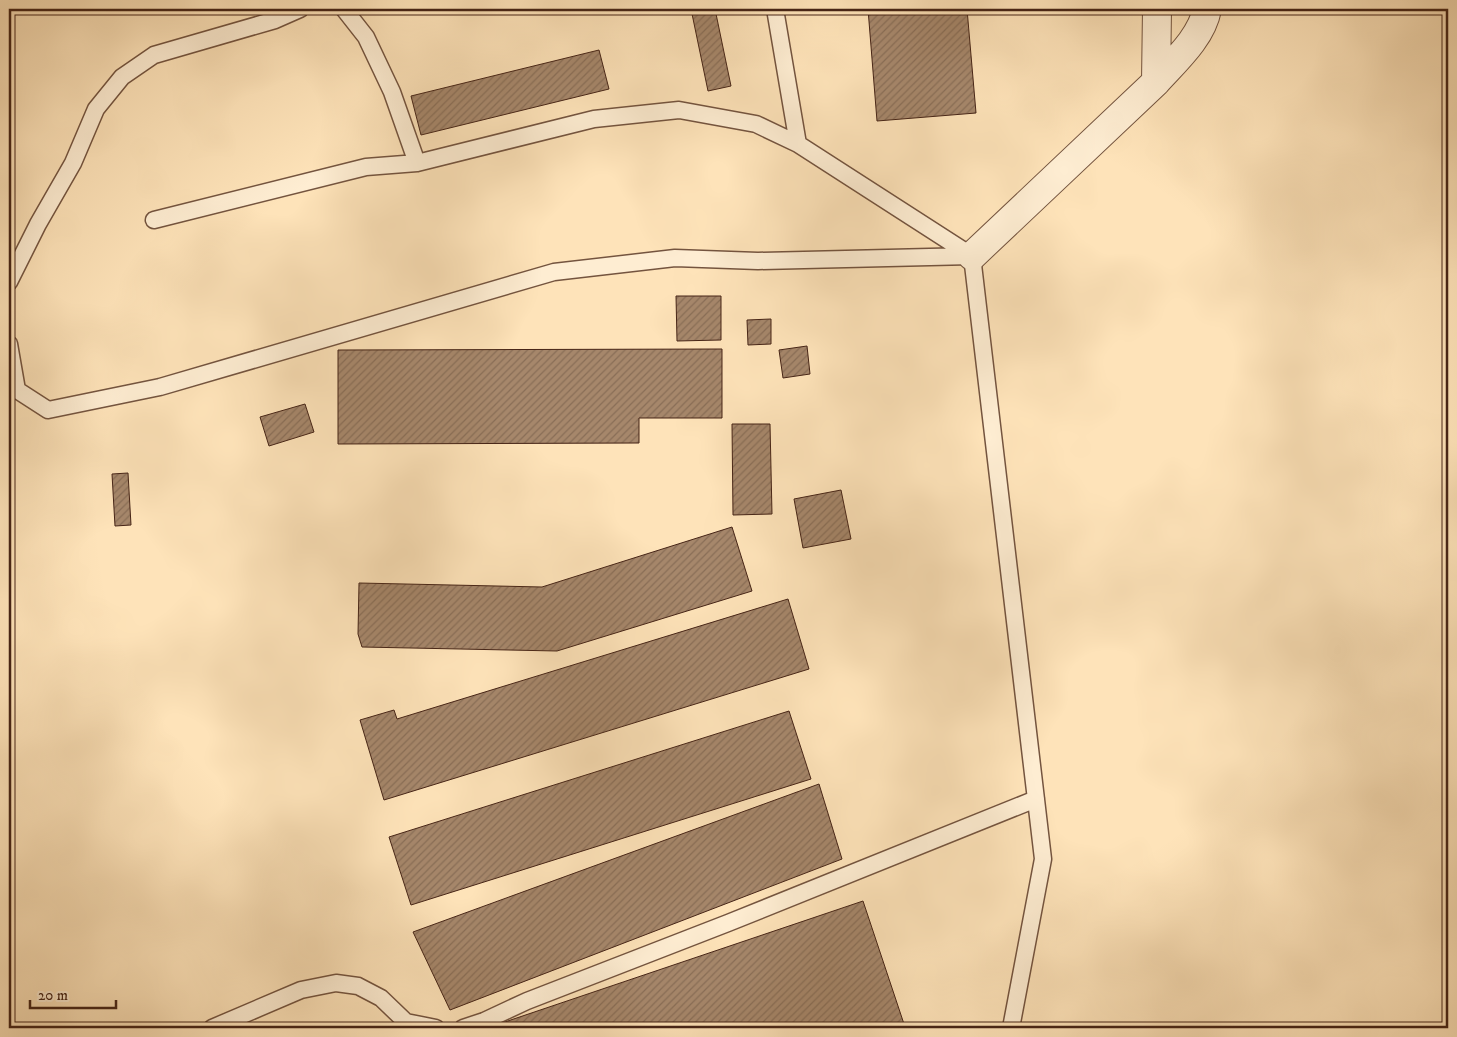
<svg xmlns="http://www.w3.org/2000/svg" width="1457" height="1037" viewBox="0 0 1457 1037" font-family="'IM FELL DW Pica',serif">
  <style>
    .building { fill: url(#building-hatch); stroke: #462416 }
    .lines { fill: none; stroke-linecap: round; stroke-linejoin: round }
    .service-casing { stroke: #74543f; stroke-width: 19 }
    .minor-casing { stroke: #74543f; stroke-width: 30 }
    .service { stroke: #feedd2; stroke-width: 16 }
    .minor { stroke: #feedd2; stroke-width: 28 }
  </style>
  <defs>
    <pattern id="building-hatch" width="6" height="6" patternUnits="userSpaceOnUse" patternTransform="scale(1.25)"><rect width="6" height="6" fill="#a6876b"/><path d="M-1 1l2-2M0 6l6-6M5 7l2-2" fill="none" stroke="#896e57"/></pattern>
  </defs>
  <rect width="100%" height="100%" fill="#fee3b9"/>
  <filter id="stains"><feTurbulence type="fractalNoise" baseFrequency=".004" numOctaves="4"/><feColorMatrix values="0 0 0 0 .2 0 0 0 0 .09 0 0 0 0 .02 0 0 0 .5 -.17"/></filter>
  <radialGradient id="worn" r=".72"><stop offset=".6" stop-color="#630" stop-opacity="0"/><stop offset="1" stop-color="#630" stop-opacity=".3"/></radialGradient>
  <path class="building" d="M 691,9 L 715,9 L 731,86 L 708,91 Z
    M 868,9 L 967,9 L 976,113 L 877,121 Z
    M 599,50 L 609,89 L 421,135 L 411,96 Z
    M 676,296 L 721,296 L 721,340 L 677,341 Z
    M 771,319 L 771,344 L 748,345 L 747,320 Z
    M 807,346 L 810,374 L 783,378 L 779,350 Z
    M 722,349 L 722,418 L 639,418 L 639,443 L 338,444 L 338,350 Z
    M 305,404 L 314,432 L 269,446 L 260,417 Z
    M 732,424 L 770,424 L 772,514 L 733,515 Z
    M 128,473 L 131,525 L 115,526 L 112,474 Z
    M 841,490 L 851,539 L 803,548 L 794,499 Z
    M 732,527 L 752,591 L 557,651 L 362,647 L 358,634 L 359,583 L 542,587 Z
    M 788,599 L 809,669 L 384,800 L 360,720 L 394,710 L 397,719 Z
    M 789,711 L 811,779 L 411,905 L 389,837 Z
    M 819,784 L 842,859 L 450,1010 L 413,932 Z
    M 863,901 L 905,1027 L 490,1027 Z"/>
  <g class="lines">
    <defs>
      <path id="service" d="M 344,9 L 366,37 L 392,92 L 417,163
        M 775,9 L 798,144
        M 154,220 L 366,167 L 417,163 L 594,119 L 679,110 L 756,124 L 798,144 L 972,256
        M 972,256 L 1043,859 L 1011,1028
        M 9,282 L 38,224 L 73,163 L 96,109 L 122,77 L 154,55 L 275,20 L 300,9
        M 9,344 L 17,390 L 48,410 L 160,387 L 554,272 L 675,258 L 758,261 L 972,256
        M 212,1028 L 301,990 L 336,983 L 358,986 L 381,998 L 406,1022 L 436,1028
        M 463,1028 L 484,1021 L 527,1001 L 728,923 L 1036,799"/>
      <path id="minor" d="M 1156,82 L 1157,9
        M 972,256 L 1156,82 C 1175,61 1202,37 1207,9"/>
    </defs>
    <use href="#service" class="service-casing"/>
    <use href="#minor" class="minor-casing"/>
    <use href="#service" class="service"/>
    <use href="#minor" class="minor"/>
  </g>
  <rect width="1457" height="1037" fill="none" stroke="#fee3b9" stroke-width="30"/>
  <rect x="10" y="10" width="1437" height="1017" fill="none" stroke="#462416" stroke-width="2.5"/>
  <rect x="15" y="15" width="1427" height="1007" fill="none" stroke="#462416"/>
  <path d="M30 1000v8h86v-8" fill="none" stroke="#462416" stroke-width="2.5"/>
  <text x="38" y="1000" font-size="15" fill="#462416" stroke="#feedd2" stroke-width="4" paint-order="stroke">20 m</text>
  <rect width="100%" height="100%" filter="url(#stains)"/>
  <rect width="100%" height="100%" fill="url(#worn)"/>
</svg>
